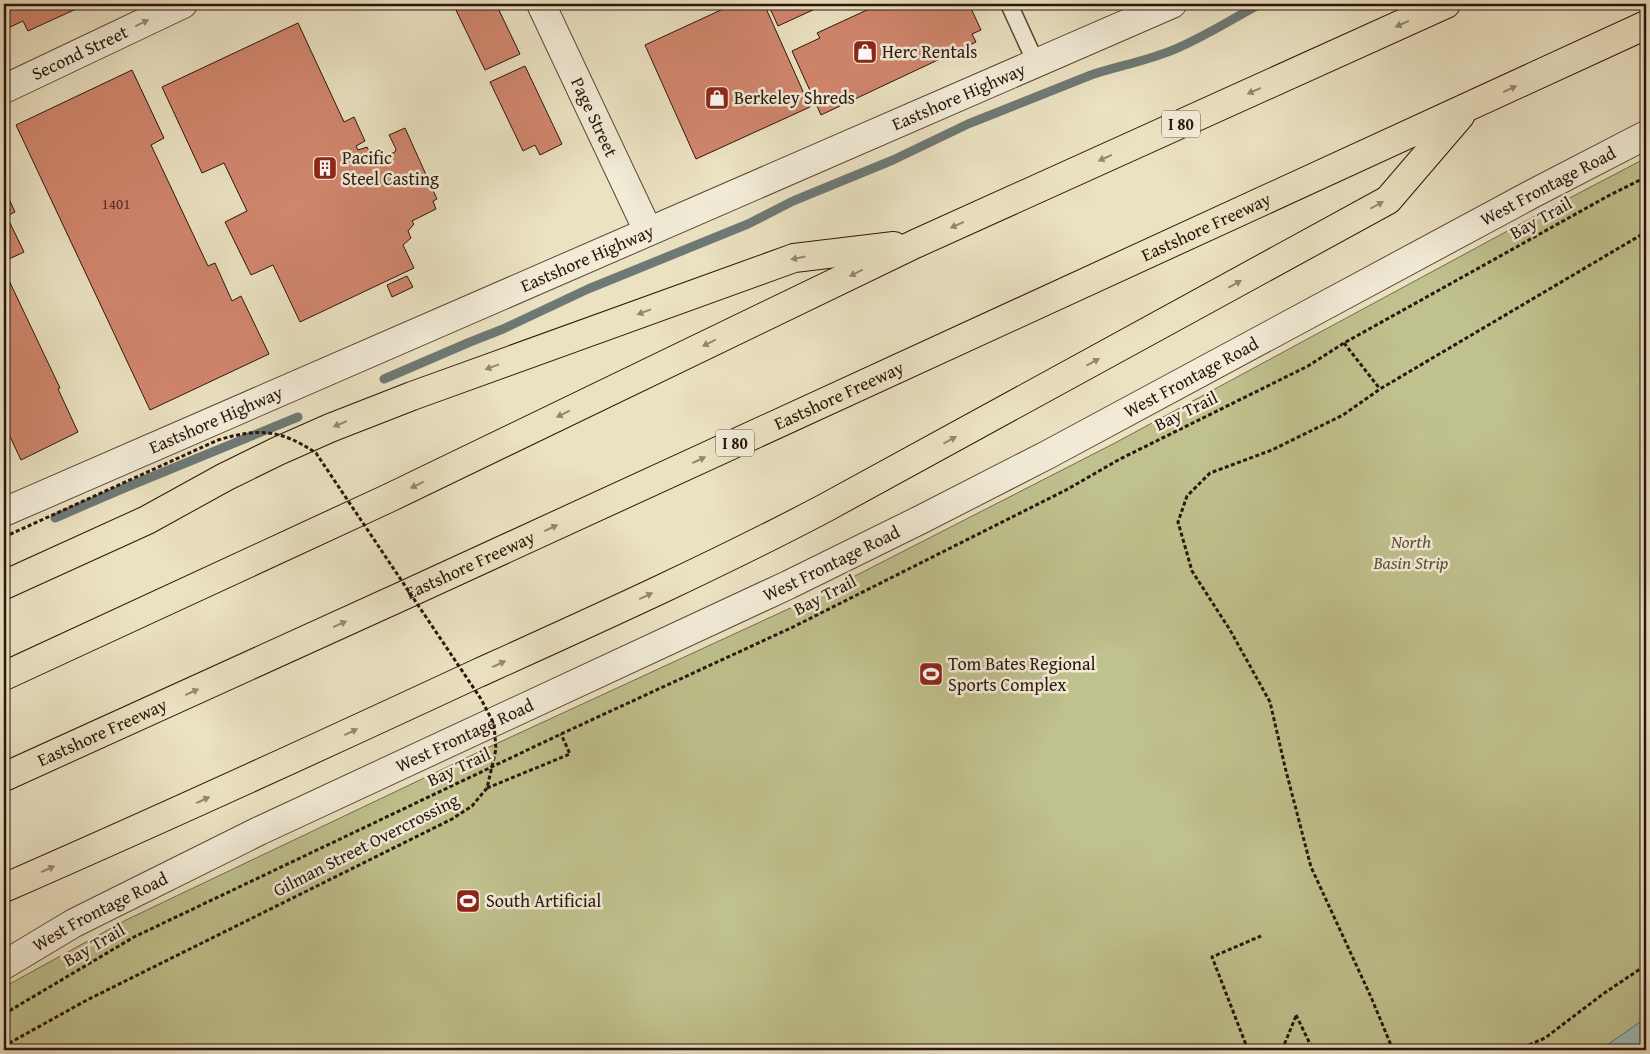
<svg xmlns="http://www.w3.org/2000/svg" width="1650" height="1054" viewBox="0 0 1650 1054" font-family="'Gentium Book Plus',serif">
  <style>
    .green { fill: #bfc18e; stroke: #756b4e }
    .water { fill: #9abcba; stroke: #6e7975 }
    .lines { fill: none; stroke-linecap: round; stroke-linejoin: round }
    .stream { stroke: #6e7975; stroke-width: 9 }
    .building { fill: #d1866e; stroke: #2b150d }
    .service-casing { stroke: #5b483a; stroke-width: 19 }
    .minor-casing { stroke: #5b483a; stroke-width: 30 }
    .tertiary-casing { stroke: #5b483a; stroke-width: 30 }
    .motorway-casing { stroke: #2b150d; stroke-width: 30 }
    .path { stroke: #2b150d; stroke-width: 3; stroke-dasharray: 4 2.5; stroke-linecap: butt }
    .service { stroke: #f2ecd7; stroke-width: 16 }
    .minor { stroke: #f2ecd7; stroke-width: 28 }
    .tertiary { stroke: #f2ecd7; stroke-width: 28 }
    .motorway { stroke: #ebe2c2; stroke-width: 28 }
    .path-bridge { stroke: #2b150d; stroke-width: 3; stroke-dasharray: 4 2.5; stroke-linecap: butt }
    .oneway { fill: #988b7c }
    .oneway2 { fill: #958671 }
    .labels { text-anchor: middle; stroke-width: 5; stroke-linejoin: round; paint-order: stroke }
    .number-label { font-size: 15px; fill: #543125 }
    .shield { fill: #f2ecd7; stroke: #67564a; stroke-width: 1 }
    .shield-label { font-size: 16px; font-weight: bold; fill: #2b150d }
    .poi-label { font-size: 18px; fill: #2b150d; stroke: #f2ecd7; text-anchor: start }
    .street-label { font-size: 18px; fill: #2b150d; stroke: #f2ecd7 }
    .park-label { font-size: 18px; font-style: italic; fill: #5f513a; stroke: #f2ecd7 }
  </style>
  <rect width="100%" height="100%" fill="#ebe2c2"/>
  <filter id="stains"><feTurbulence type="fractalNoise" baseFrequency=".004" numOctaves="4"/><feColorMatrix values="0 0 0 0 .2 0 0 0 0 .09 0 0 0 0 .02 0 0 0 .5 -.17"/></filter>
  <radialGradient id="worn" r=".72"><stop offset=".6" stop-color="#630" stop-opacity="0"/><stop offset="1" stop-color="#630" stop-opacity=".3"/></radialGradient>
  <path class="green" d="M 1646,158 L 1646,1018 L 1600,1050 L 4,1050 L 4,987 L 126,920 L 487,748 L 810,599 L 1113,444 L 1537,215 Z"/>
  <path class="water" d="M 1646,1018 L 1646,1050 L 1600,1050 Z"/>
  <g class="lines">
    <path class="stream" d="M 384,379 L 470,342 L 503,329 L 588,289 L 748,224 L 793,201 L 893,160 L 968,124 L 1091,75 C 1121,65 1153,60 1182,46 C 1209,34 1234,18 1260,4
      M 55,518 L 122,489 L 298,417"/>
  </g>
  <path class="building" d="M 4,4 L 87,4 L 28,31 L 23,21 L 4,30 Z
    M 453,4 L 496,4 L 520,54 L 485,70 Z
    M 734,4 L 764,4 L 810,107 L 696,159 L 645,45 Z
    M 768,4 L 826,4 L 778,26 Z
    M 880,4 L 969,4 L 981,30 L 972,34 L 976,42 L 821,115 L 792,51 L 820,38 L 817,33 Z
    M 298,23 L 344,122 L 354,117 L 365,141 L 356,146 L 358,150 L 367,147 L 374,161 L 395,152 L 396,149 L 389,135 L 405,128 L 437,199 L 433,201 L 436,209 L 412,221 L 414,224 L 408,231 L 411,238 L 403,245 L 414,268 L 300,322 L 273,265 L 251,275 L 225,222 L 247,211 L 224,163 L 202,173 L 162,87 Z
    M 525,66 L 562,144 L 540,155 L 535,145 L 523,151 L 490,82 Z
    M 132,70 L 164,138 L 151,145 L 208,266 L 215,263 L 232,301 L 241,296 L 269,354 L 150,410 L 16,125 Z
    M 4,188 L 15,212 L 7,216 L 8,218 L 4,220 Z
    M 10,223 L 24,252 L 9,259 L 8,256 L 4,258 L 4,227 Z
    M 4,270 L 60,388 L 58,389 L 78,432 L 21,460 L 5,426 L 4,427 Z
    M 407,276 L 413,287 L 392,297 L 387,285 Z"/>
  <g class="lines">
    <defs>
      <path id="service" d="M 1009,4 L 1036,63"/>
      <g id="minor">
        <path id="s1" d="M 541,4 L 648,231"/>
        <path id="s2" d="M 4,89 L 183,4"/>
      </g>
      <g id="tertiary">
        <path id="s3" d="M 4,512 L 1172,4"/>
        <path id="s4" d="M 4,965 L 74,923 L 259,831 L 788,585 L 920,520 L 1047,455 L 1532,194 L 1646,135"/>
      </g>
      <g id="motorway">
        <path d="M 4,585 L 147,520 L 225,477 L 278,451 L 330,428 L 412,396 L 794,258 L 894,246"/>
        <path d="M 4,676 L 389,498 L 915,244 L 1446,4"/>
        <path id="s5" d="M 4,777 L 409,593 L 1646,25"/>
        <path d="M 4,888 C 162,819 319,747 476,674 C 593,621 711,568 825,508 L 1388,200 L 1460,116"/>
      </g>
    </defs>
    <use href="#service" class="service-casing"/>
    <use href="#minor" class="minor-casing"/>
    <use href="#tertiary" class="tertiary-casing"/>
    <use href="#motorway" class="motorway-casing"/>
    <path class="path" d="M 1344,343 L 1380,389
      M 487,788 L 570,754 L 561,734
      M 4,1014 L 134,937 L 561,734 L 793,627 L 1066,490 L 1120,459 L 1308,366 L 1344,343 L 1608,196 L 1646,177
      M 1296,1015 L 1313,1050
      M 1248,1050 L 1212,957 L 1261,936
      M 1282,1050 L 1296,1016
      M 1393,1050 L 1371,997 L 1311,867 L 1285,767 L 1270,702 L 1230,630 L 1192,571 L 1178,522 L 1187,496 L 1210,473 L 1272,450 L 1343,415 L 1380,389 L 1646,232
      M 1517,1050 L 1545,1038 L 1603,994 L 1646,965"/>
    <use href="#service" class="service"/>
    <use href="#minor" class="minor"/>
    <use href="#tertiary" class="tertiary"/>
    <use href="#motorway" class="motorway"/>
    <path class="path-bridge" d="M 4,537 L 218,440 C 258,428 280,429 316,453 L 481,699 L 494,724 L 496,749 L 487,788 L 472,806 L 452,819 L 87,1000 L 4,1046"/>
  </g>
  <defs><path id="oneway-solid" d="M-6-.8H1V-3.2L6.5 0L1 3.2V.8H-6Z" transform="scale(1.25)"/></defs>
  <use class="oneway" href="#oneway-solid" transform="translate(142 23) rotate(-26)"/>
  <g class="oneway2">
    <use href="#oneway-solid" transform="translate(1402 24) rotate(156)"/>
    <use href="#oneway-solid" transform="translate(1510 89) rotate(-25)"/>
    <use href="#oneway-solid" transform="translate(1254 91) rotate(156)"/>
    <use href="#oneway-solid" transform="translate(1105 158) rotate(156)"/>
    <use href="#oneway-solid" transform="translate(1377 205) rotate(-29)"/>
    <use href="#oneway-solid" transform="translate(957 225) rotate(156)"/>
    <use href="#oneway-solid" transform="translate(798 258) rotate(169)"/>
    <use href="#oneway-solid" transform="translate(856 273) rotate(154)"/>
    <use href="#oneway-solid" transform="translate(1235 284) rotate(-29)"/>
    <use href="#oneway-solid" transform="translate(644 312) rotate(160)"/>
    <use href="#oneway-solid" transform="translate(709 343) rotate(154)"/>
    <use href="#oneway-solid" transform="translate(1093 362) rotate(-29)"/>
    <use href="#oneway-solid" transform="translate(492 367) rotate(160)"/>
    <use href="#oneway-solid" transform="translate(563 414) rotate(154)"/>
    <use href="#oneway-solid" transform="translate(340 424) rotate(158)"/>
    <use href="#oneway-solid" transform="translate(950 440) rotate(-29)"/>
    <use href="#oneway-solid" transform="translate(699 460) rotate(-25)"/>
    <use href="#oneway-solid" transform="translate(417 485) rotate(154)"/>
    <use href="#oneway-solid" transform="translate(551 528) rotate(-25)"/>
    <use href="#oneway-solid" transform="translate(646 596) rotate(-25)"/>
    <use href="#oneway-solid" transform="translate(340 624) rotate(-24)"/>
    <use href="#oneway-solid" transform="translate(499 664) rotate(-25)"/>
    <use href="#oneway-solid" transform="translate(192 692) rotate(-24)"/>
    <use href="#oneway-solid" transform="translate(351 732) rotate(-25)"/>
    <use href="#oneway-solid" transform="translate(203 800) rotate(-25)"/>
    <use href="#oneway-solid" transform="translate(48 869) rotate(-24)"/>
  </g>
  <defs>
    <symbol id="shop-square" viewBox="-11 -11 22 22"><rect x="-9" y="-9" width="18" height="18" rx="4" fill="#8f2418" stroke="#f2ecd7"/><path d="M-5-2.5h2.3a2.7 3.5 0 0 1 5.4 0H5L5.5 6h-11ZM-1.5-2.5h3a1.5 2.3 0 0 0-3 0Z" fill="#fff"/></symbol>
    <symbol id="building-square" viewBox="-11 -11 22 22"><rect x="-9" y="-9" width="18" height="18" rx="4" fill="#8f2418" stroke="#f2ecd7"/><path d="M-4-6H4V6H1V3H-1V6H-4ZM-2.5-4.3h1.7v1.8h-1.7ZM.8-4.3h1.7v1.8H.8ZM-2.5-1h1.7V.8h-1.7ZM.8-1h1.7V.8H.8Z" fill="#fff"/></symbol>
    <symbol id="stadium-square" viewBox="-11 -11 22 22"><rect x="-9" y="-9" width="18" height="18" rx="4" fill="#8f2418" stroke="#f2ecd7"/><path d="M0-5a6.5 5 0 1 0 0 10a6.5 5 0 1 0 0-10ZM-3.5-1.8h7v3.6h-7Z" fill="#fff"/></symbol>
  </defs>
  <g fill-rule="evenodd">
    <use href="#shop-square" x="851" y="38" width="28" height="28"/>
    <use href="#shop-square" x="703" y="84" width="28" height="28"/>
    <use href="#building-square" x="311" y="154" width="28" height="28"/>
    <use href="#stadium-square" x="917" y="660" width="28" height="28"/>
    <use href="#stadium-square" x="454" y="887" width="28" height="28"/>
  </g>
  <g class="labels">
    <g class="number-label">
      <text x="116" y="209">1401</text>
    </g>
    <g class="shield">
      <rect x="1162" y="110.5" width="38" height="27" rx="4"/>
      <rect x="716" y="429.5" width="38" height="27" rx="4"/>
    </g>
    <g class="shield-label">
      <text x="1181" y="130">I 80</text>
      <text x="735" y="449">I 80</text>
    </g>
    <g class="poi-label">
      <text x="882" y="58">Herc Rentals</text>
      <text x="734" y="104">Berkeley Shreds</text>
      <text x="342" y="164">Pacific<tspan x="342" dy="21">Steel Casting</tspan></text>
      <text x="948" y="670">Tom Bates Regional<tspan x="948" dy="21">Sports Complex</tspan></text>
      <text x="486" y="907">South Artificial</text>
    </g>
    <g class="street-label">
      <text dy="6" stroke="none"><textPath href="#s2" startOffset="84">Second Street</textPath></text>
      <text dy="6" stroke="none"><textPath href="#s3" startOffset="1041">Eastshore Highway</textPath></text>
      <text dy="6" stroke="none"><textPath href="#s1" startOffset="125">Page Street</textPath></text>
      <text dy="6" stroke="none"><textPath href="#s4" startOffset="1730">West Frontage Road</textPath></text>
      <text transform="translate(1541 218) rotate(-29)" y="6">Bay Trail</text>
      <text dy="6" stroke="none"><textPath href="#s5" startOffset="1322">Eastshore Freeway</textPath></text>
      <text dy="6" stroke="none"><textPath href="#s3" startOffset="636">Eastshore Highway</textPath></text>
      <text dy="6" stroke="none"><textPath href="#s4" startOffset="1325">West Frontage Road</textPath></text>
      <text dy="6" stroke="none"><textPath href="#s5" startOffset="918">Eastshore Freeway</textPath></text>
      <text transform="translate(1186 411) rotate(-26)" y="6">Bay Trail</text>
      <text dy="6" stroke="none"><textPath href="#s3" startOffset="231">Eastshore Highway</textPath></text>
      <text dy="6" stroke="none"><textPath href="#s4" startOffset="920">West Frontage Road</textPath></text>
      <text dy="6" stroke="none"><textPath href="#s5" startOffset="512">Eastshore Freeway</textPath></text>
      <text transform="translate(825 595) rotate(-27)" y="6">Bay Trail</text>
      <text dy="6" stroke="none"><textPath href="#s5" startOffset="108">Eastshore Freeway</textPath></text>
      <text dy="6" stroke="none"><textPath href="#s4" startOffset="515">West Frontage Road</textPath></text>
      <text transform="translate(459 767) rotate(-25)" y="6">Bay Trail</text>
      <text transform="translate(366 845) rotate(-27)" y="6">Gilman Street Overcrossing</text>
      <text dy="6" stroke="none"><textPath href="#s4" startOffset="110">West Frontage Road</textPath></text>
      <text transform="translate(94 945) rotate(-30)" y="6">Bay Trail</text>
    </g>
    <g class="park-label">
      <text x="1411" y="548">North<tspan x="1411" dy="21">Basin Strip</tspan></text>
    </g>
  </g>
  <rect width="1650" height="1054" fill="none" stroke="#ebe2c2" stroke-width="20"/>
  <rect x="5" y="5" width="1640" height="1044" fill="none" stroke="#2b150d" stroke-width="2.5"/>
  <rect x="10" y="10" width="1630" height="1034" fill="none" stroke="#2b150d"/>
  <rect width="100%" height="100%" filter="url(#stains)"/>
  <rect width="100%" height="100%" fill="url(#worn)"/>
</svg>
